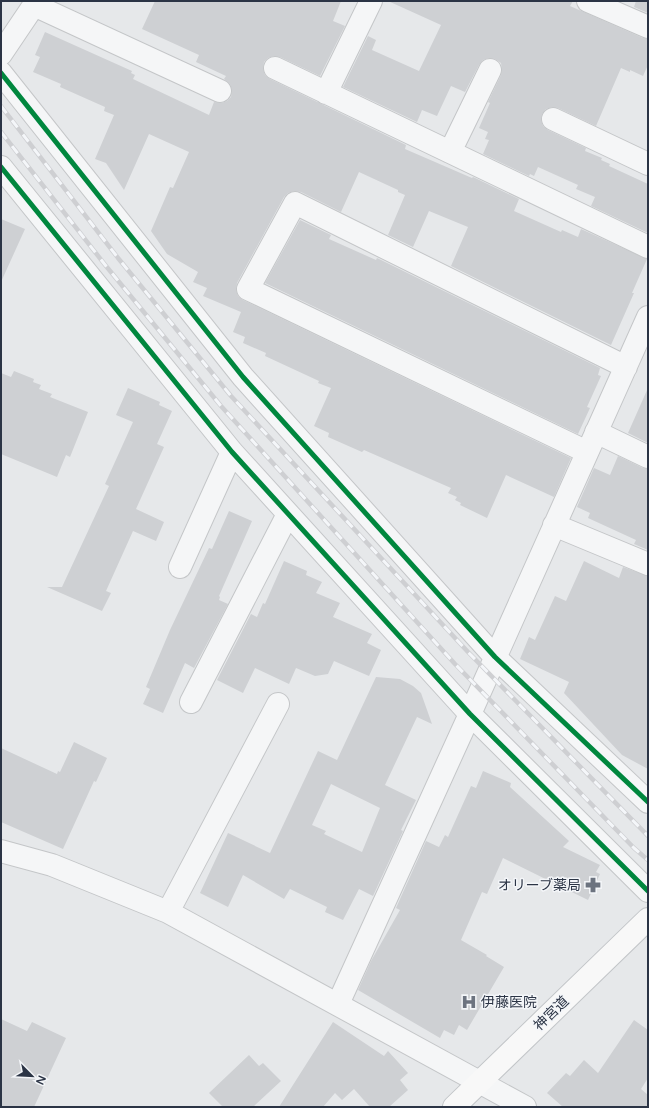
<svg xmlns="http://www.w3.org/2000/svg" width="649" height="1108" viewBox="0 0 649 1108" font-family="'Varela Round','Noto Sans JP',sans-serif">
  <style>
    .building { fill: #ced0d3; fill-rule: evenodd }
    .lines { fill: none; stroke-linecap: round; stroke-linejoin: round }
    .minor-casing { stroke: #c4c6c8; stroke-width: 24 }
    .major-casing { stroke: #c2c5c8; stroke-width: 24 }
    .minor { stroke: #f5f6f7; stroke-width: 22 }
    .major { stroke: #f8f8f8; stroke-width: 22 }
    .rail-casing { stroke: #cecfd2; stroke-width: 4.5 }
    .rail { stroke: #f4f6f9; stroke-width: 3; stroke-dasharray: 9; stroke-linecap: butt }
    .cycleway-casing { stroke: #f4f6f9; stroke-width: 8 }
    .cycleway { stroke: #00873e; stroke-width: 5 }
    .labels { text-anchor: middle; stroke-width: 3; stroke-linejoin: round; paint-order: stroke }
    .poi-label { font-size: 14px; fill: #2b3445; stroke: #f4f6f9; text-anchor: end }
    .street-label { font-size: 14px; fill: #2b3445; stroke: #f4f6f9 }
  </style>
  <rect width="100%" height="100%" fill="#e6e8ea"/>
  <path class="building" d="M 155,1 L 341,1 L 333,21 L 345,26 L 320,76 L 280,57 L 274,56 L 268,58 L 264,62 L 263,69 L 265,75 L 270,79 L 406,145 L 405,149 L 472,178 L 473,177 L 519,199 L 514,211 L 561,232 L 562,230 L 578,237 L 581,229 L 647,259 L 632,293 L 634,293 L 611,345 L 451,266 L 468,227 L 429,211 L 413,247 L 388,235 L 405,195 L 398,192 L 398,190 L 359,172 L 341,212 L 301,192 L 294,191 L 288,193 L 284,197 L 237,283 L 236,290 L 238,296 L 243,300 L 571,458 L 554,497 L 506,475 L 487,518 L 460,505 L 461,503 L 455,500 L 457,497 L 448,493 L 451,488 L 364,450 L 362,452 L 328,437 L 329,433 L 314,426 L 331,388 L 318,383 L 319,381 L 265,356 L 266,353 L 243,343 L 245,337 L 233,332 L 241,312 L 203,296 L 207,288 L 193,282 L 198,272 L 167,254 L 151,231 L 170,187 L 173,188 L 189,152 L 149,134 L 124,190 L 106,163 L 95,159 L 114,115 L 104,111 L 105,107 L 60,87 L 61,84 L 33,72 L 40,57 L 35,55 L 45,32 L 132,71 L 131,73 L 135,75 L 133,79 L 209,115 L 214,102 L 222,103 L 227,101 L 231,97 L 232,90 L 230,84 L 224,79 L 226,76 L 196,62 L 199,55 L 142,29 Z
    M 388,1 L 573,1 L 570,6 L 643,38 L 648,39 L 648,65 L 643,76 L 630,70 L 630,72 L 621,68 L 596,126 L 558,108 L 552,107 L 546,109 L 542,114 L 541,120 L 543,126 L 548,130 L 586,148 L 585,151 L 602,158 L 601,160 L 610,164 L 609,166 L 648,184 L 648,233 L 591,206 L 595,197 L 576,189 L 578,185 L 538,167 L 534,176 L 530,174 L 529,176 L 483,154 L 489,140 L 485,139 L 488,132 L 479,128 L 490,103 L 488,102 L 501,75 L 502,70 L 501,63 L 495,59 L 489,58 L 483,60 L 479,65 L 465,92 L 451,86 L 437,116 L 422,110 L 417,122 L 343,87 L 368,36 L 376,40 L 372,50 L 419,71 L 441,25 Z
    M 636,1 L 648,1 L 648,13 L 634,7 Z
    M 1,219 L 25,229 L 1,282 Z
    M 300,220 L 331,235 L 329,239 L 376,260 L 377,258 L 600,368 L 598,375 L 601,376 L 587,407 L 590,408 L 578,434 L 265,283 Z
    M 14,371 L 34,379 L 33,382 L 41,385 L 39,389 L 52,394 L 50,397 L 88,412 L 70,457 L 66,455 L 57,477 L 1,454 L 1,373 L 11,377 Z
    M 128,388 L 160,402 L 159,405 L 172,411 L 157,444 L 164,447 L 136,509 L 164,522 L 156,541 L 133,531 L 106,591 L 111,593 L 102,611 L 47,587 L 62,587 L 109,486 L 105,484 L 133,422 L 116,415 Z
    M 648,388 L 648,443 L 628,433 Z
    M 618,456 L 643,468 L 648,469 L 648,550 L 634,544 L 636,540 L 588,518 L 590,513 L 577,507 L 594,468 L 610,475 Z
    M 229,511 L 252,521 L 219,596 L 220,597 L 219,600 L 228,604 L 194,668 L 185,663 L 163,713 L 143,704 L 150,689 L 146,687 L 170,630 L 209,548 L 212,549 Z
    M 284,561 L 307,571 L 306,575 L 322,582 L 316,593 L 340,603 L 333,617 L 372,634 L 367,643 L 381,650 L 369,676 L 334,661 L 328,674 L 315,676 L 296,668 L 289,684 L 255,668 L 243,693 L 217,680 L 251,614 L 257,617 L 263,603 L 265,604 Z
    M 584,561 L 619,578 L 623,567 L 648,576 L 648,769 L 622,755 L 564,693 L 569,682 L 520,659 L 529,637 L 535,640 L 555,596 L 566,601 Z
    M 376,677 L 400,679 L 413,686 L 421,693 L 432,724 L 417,717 L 385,785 L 416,800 L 401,830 L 403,831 L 373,896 L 359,889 L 343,920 L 325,912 L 327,907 L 290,889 L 284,899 L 243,875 L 228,907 L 200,893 L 228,833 L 270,853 L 318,751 L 337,760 ZM 331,784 L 380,808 L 362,852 L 324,834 L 326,831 L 312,825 Z
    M 74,742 L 107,758 L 96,782 L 94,781 L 63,849 L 1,822 L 1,748 L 57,774 L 58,771 L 60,772 Z
    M 483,771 L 511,783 L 510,787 L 569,841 L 563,847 L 600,865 L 596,872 L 600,874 L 588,900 L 503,858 L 487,894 L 482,892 L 461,940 L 487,955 L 486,956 L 504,967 L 467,1030 L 459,1025 L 454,1035 L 444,1030 L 440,1038 L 358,990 L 371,961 L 400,910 L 396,908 L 426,841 L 439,847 L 445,835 L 448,837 L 471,786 L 476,788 Z
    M 1,1019 L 27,1031 L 32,1022 L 66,1038 L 34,1107 L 1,1107 Z
    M 634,1020 L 648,1030 L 648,1078 L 641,1089 L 648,1095 L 648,1107 L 563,1107 L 547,1093 L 566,1073 L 570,1076 L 584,1060 L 598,1073 Z
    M 333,1022 L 384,1056 L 388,1051 L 408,1073 L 400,1080 L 408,1090 L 389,1107 L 370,1107 L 354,1089 L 342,1100 L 335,1093 L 323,1107 L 279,1107 Z
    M 249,1055 L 259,1066 L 263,1063 L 281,1081 L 253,1107 L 223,1107 L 209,1093 Z"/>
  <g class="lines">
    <defs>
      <path id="minor" d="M 588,1 L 648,27
        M 1,54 L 34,5 L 220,91
        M 275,68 L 648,247
        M 1,73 L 243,377 L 495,657 L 648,802
        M 326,93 L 371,1
        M 553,119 L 648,164
        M 450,152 L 490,70
        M 1,167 L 232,452 L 470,714 L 648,891
        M 596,432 L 648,457
        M 587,452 L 248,289 L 295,203 L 626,367
        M 554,525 L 648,564
        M 180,567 L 232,452
        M 191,702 L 288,514
        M 1,851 L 52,865 L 168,912 L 525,1107
        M 168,912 L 278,704
        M 338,1004 L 470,714 L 648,317"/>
      <path id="major" d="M 454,1107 L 648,919"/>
    </defs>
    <use href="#minor" class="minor-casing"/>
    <use href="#major" class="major-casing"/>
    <use href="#minor" class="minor"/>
    <use href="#major" class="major"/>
    <defs>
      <path id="rail" d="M 1,106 L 118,258 L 231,396 L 468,652 L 648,836
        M 1,132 L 106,266 L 221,406 L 455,664 L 634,848 L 648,860"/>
    </defs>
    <use href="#rail" class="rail-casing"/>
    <use href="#rail" class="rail"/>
    <defs>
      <path id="cycleway" d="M 1,73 L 243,377 L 495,657 L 648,802
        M 1,167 L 232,452 L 470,714 L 648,891"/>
    </defs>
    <use href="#cycleway" class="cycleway-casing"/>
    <use href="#cycleway" class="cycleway"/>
  </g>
  <defs>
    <symbol id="pharmacy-bare" viewBox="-9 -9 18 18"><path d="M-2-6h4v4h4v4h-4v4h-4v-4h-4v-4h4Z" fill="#6c737f" stroke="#f4f6f9" stroke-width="2.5" paint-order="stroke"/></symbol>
    <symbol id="hospital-bare" viewBox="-9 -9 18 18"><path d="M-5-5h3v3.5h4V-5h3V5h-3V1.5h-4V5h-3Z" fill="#6c737f" stroke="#f4f6f9" stroke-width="2.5" paint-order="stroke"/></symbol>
  </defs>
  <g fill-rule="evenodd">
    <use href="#pharmacy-bare" x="582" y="874" width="22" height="22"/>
    <use href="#hospital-bare" x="458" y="991" width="22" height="22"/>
  </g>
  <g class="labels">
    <g class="poi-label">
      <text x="581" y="890">オリーブ薬局</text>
      <text x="481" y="1007" text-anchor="start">伊藤医院</text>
    </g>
    <g class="street-label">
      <text transform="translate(551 1013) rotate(-44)" y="5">神宮道</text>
    </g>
  </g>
  <rect width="649" height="1108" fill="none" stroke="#2b3445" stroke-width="4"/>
  <g transform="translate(32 1076) rotate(114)" stroke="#f4f6f9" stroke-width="3" paint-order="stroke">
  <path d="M0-3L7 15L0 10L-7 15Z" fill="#2b3445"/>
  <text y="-6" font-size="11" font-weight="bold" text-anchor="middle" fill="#2b3445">N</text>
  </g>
</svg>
